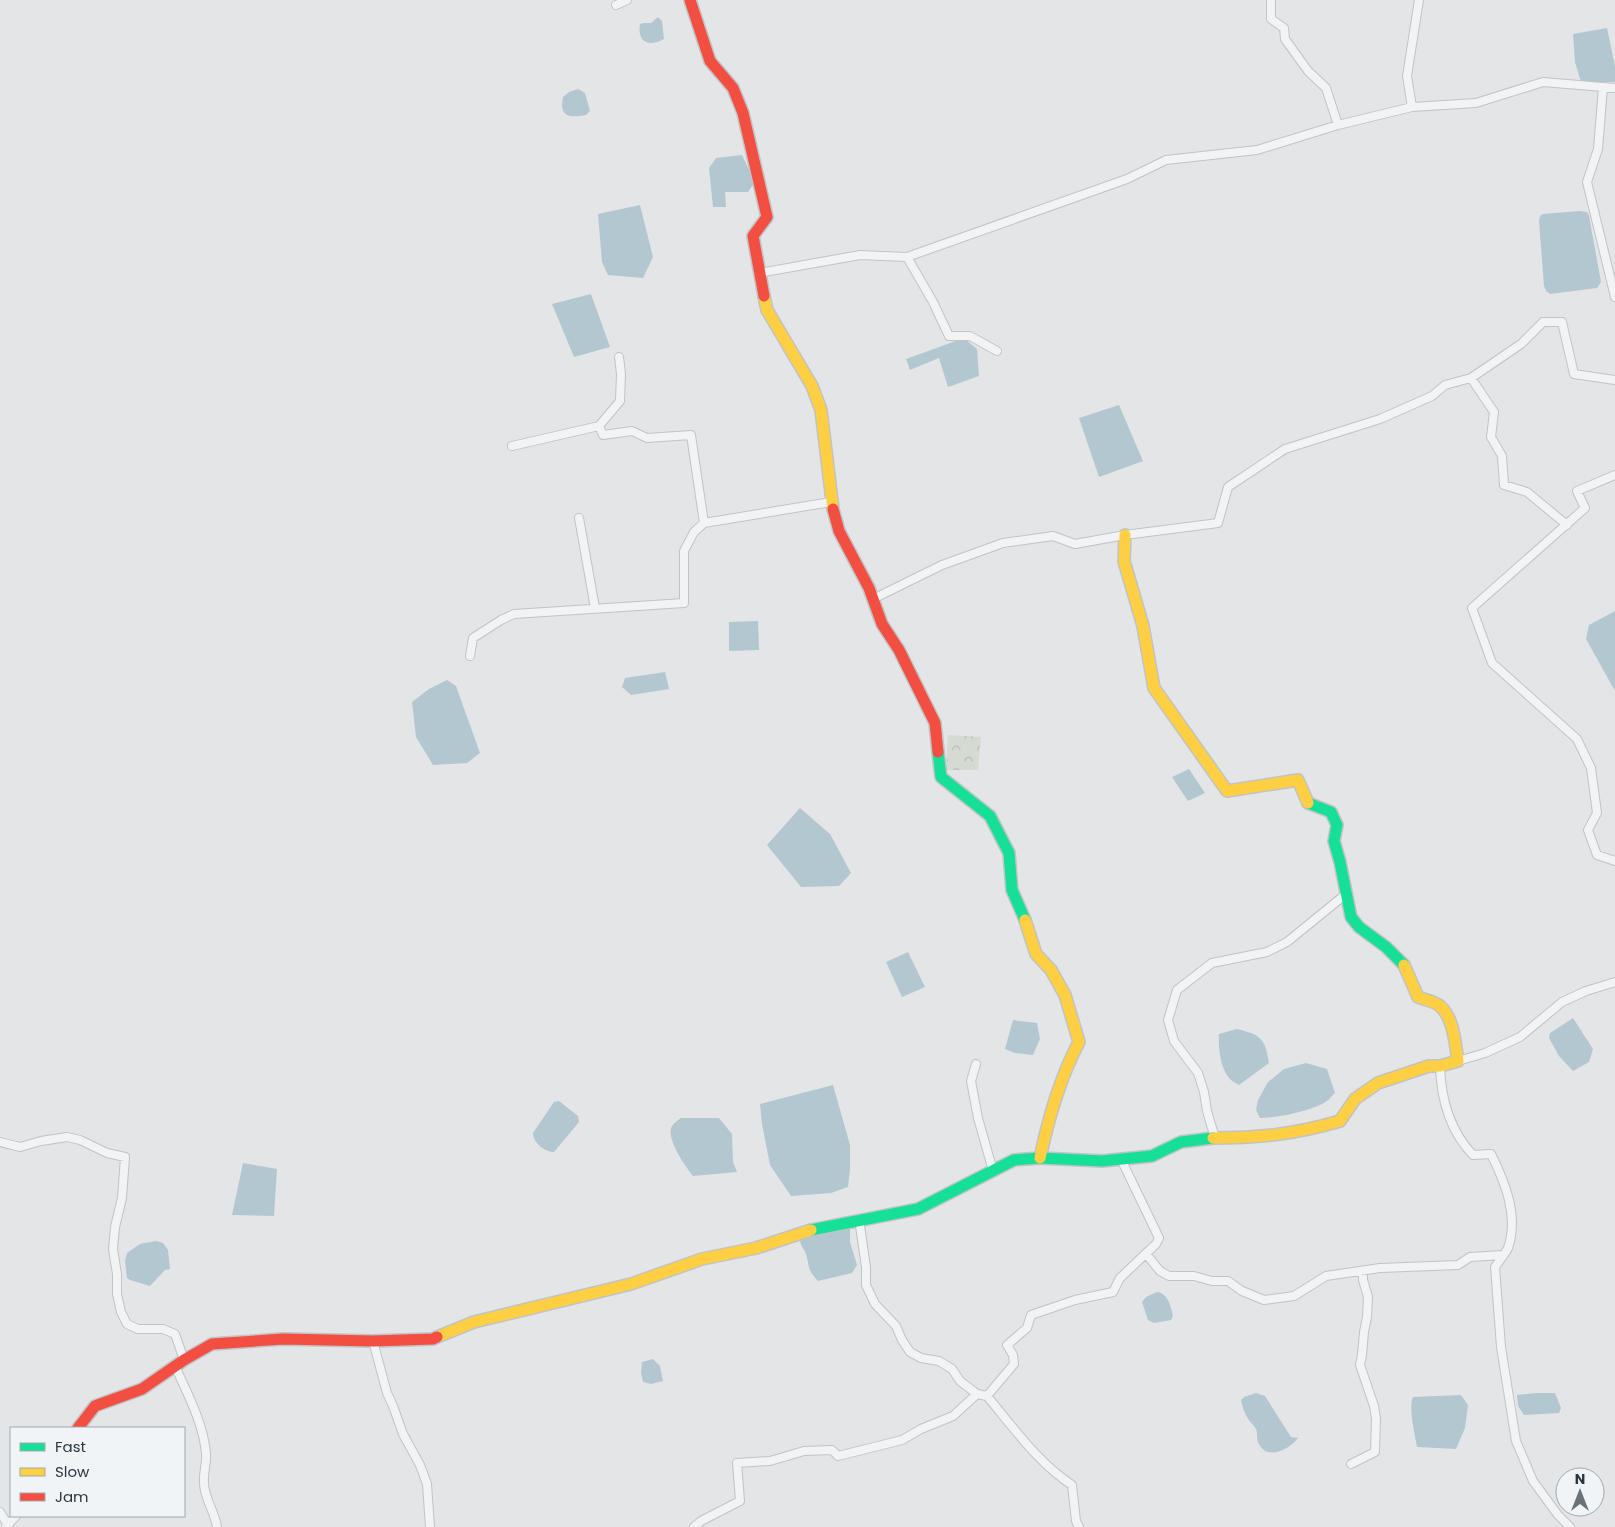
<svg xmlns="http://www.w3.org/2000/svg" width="1615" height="1527" viewBox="0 0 1615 1527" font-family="Poppins,sans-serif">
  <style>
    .forest { fill: url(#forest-crowns) }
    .water { fill: #b3c7d0 }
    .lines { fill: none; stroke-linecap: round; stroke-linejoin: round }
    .street-casing { stroke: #c1c3c5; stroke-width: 10 }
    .fast-casing { stroke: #c1c3c5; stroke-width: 14 }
    .slow-casing { stroke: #c1c3c5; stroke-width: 14 }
    .jam-casing { stroke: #c1c3c5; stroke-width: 14 }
    .street { stroke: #f2f3f4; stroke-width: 8 }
    .fast { stroke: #16e098; stroke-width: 11 }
    .slow { stroke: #ffcf43; stroke-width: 11 }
    .jam { stroke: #f24e42; stroke-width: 11 }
  </style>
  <defs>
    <pattern id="forest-crowns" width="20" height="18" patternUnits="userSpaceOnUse" patternTransform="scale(1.25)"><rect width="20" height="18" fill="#d5dbd3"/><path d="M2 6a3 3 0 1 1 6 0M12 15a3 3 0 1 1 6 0" fill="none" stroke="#b7bdb6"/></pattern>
  </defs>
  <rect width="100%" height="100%" fill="#e3e5e7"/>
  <path class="forest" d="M 948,735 L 981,737 L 978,770 L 946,770 Z"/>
  <path class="water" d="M 658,17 L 662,21 L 664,39 C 649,47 637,43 640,24 L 644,23 L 651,23 Z
    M 1607,28 L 1615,66 L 1615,82 L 1581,82 L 1575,62 L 1573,34 Z
    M 578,89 L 585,93 L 590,111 L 586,115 C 569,118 559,117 563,97 L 569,92 Z
    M 742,155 L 755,182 L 748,192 L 725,192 L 726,207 L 713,207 L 709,168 L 716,158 Z
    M 640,205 L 653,257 L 643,278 L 608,275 L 602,262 L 598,214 Z
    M 1579,211 L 1587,212 L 1589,216 L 1601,282 L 1597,288 L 1550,294 L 1546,291 L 1544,286 L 1539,221 L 1540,216 L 1543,214 Z
    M 591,294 L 610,347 L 574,357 L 552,304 Z
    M 964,338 L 977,349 L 979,376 L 948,387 L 939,358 L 910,370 L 906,359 Z
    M 1119,405 L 1143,461 L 1099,477 L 1079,418 Z
    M 1615,611 L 1615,691 L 1586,639 L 1589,625 Z
    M 758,621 L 759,650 L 729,651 L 729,622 Z
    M 665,672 L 669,689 L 631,695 L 622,687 L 625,678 Z
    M 447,680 L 456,686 L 480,753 L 467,763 L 433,765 L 416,737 L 412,702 L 429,689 Z
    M 1189,769 L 1205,793 L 1188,801 L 1172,777 Z
    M 800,808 L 830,834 L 851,873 L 839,886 L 801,887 L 767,845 Z
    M 908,952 L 925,987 L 902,997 L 886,962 Z
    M 1573,1018 L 1593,1049 L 1589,1062 L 1573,1071 L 1559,1056 L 1549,1038 L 1550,1033 Z
    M 1013,1020 L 1037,1023 L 1040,1039 L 1033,1055 L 1015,1053 L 1005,1049 Z
    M 1237,1029 C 1261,1035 1265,1038 1269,1063 L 1239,1085 C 1236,1083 1231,1081 1229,1078 C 1220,1067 1218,1047 1219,1034 Z
    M 1306,1063 L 1327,1069 L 1335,1093 C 1332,1095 1330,1099 1327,1101 C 1313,1111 1276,1118 1260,1118 L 1256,1110 L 1258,1100 L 1268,1082 L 1284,1069 Z
    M 833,1085 L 850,1145 L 850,1169 L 848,1187 L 831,1193 L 791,1196 L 770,1165 L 762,1124 L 760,1104 Z
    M 559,1101 L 578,1116 L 579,1122 L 554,1152 C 544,1152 533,1142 533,1133 L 554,1102 Z
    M 681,1118 L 719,1118 L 732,1134 L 733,1162 L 737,1172 L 693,1176 C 686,1167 665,1138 672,1126 C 674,1123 678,1120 681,1118 Z
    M 243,1163 L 277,1169 L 274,1216 L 232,1215 Z
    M 850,1224 L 850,1242 L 857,1265 L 852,1273 L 818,1281 C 807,1269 810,1268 806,1254 C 804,1248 800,1246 800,1239 Z
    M 156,1241 L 163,1243 L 168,1250 L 170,1269 L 165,1270 L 150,1286 L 130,1280 L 127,1278 L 125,1261 L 127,1253 L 140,1244 Z
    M 1157,1292 C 1168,1293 1171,1307 1173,1316 L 1171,1320 L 1154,1323 L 1148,1320 L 1142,1302 L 1146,1297 Z
    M 653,1359 L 660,1366 L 663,1381 L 651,1384 L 643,1382 L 641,1373 L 642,1362 Z
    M 1256,1393 L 1265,1396 L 1291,1437 L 1298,1438 C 1290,1449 1267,1461 1259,1444 C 1256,1440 1258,1433 1256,1429 C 1254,1425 1250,1422 1248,1419 C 1245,1413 1242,1407 1241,1400 L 1244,1397 Z
    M 1537,1393 L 1555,1393 L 1561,1408 L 1559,1413 L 1524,1415 L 1518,1406 L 1517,1395 Z
    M 1461,1395 L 1468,1405 L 1465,1428 L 1456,1449 L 1417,1447 C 1415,1435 1408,1407 1413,1397 Z"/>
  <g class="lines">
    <defs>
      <path id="street" d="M 1271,0 L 1271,19 L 1284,28 L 1285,39 L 1308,71 L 1326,88 L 1338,125
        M 616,5 L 627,0
        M 1603,87 L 1598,149 L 1587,182 L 1615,297
        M 1412,107 L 1407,76 L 1419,0
        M 907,257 L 933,302 L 949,336 L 970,336 L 997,351
        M 759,273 L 860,255 L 907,257 L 1127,179 L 1166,160 L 1257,150 L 1338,125 L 1412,107 L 1476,103 L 1543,82 L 1615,88
        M 619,357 L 621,374 L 620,401 L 599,426 L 603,435 L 632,431 L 647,438 L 691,435 L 704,523
        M 1471,378 L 1494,412 L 1491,437 L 1502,456 L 1504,485 L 1527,492 L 1567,525
        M 512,446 L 599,426
        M 1615,475 L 1577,491 L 1585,508 L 1472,608 L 1492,663 L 1577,739 L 1591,768 L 1597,813 L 1588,830 L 1597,855 L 1615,861
        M 579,518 L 595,608
        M 873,599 L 942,565 L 1003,543 L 1053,536 L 1075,544 L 1125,535 L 1218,523 L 1228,487 L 1285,449 L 1380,419 L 1432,396 L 1445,385 L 1471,378 L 1521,344 L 1543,322 L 1562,322 L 1574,374 L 1615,380
        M 470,656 L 473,638 L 501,620 L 514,614 L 684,603 L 684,551 L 694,532 L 704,523 L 831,502
        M 1458,1061 L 1485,1053 L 1520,1037 L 1562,1002 L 1586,991 L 1615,982
        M 976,1064 L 971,1081 L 978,1118 L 993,1171
        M 1440,1066 C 1441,1098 1450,1131 1473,1155 L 1491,1154 C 1505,1182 1519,1216 1508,1248 C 1505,1254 1499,1261 1495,1267 L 1501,1347 L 1516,1441 L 1533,1481 L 1558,1515 L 1570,1527
        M 1215,1138 L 1207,1111 L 1204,1092 L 1198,1073 L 1174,1041 L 1168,1020 L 1177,990 L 1212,963 L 1267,952 L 1287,942 L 1346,894
        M 0,1142 L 20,1147 L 41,1141 L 67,1137 L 80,1140 L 107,1153 L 125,1157 L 122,1198 L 115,1227 L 113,1249 L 117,1274 L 117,1294 L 121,1312 L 127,1324 L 138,1329 L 163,1329 L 175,1334 L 184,1360
        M 859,1219 L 866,1267 L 866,1285 L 875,1304 L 896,1326 L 902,1340 L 910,1352 L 921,1358 L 939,1361 L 952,1369 L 960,1381 L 977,1394 L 987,1396 C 1013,1427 1038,1463 1072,1485 L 1076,1521 L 1079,1527
        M 1146,1254 L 1160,1271 L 1169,1276 L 1194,1276 L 1212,1281 L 1228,1281 L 1242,1291 L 1264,1300 L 1294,1296 L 1326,1276 L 1380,1268 L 1458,1265 L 1470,1257 L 1502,1255
        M 373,1341 L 387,1393 L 393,1406 L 403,1434 L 420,1465 L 427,1484 L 430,1527
        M 175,1366 C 187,1393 203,1422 206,1453 C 207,1463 203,1473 204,1483 C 204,1498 215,1512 217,1527
        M 987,1396 L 1014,1364 L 1013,1355 L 1007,1345 L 1027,1328 L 1031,1315 L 1075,1300 L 1113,1292 L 1120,1278 L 1156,1244 L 1159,1238 L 1121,1159
        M 1351,1464 L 1375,1452 L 1376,1419 L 1374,1406 L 1360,1365 L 1362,1355 L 1364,1332 L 1367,1317 L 1368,1297 L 1363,1280 L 1363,1271
        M 0,1512 L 8,1525
        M 6,1527 L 16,1516
        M 694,1527 L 701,1521 L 740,1501 L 737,1463 L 770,1461 L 804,1451 L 832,1450 L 838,1456 L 902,1440 L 921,1429 L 953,1416 L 977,1394"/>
      <path id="fast" d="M 938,752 L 941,777 L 990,816 L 1009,853 L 1012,890 L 1025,920
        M 1308,803 L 1331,812 L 1337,825 L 1334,841 L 1340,862 L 1351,917 L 1359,927 L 1386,947 L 1404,965
        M 811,1230 L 918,1209 L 1014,1160 L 1040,1158 L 1102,1161 L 1152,1156 L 1181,1142 L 1213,1138"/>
      <path id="slow" d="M 764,296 L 767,310 L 812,386 L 821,410 L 833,509
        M 1125,535 L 1124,561 L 1143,626 L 1154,688 L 1227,791 L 1298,780 L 1308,803
        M 1025,920 L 1036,954 L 1051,970 L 1065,995 L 1079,1042 C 1061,1076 1048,1120 1040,1158
        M 1213,1138 C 1259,1138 1296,1134 1340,1121 L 1355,1099 L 1378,1083 L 1429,1066 L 1440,1066 L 1458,1061 C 1455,1044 1454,1018 1440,1006 C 1434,1001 1425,1000 1418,997 L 1404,965
        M 437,1337 L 474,1322 L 631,1284 L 702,1259 L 756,1248 L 811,1230"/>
      <path id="jam" d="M 690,0 L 710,61 L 733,88 L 743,113 L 767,217 L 753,236 L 764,296
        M 833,509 L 839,531 L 869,588 L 882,624 L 899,650 L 935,723 L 938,752
        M 78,1428 L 95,1406 L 142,1389 L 184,1360 L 212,1344 L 283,1339 L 373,1341 L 433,1339 L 437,1337"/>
    </defs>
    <use href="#street" class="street-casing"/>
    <use href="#fast" class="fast-casing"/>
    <use href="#slow" class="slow-casing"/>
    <use href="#jam" class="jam-casing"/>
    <use href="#street" class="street"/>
    <use href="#fast" class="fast"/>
    <use href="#slow" class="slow"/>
    <use href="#jam" class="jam"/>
  </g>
  <rect x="10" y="1427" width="175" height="90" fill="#f1f4f6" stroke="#a2a8ad"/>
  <rect x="20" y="1443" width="25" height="8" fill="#16e098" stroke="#a2a8ad"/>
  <text x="55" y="1452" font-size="15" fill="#2b363f">Fast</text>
  <rect x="20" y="1468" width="25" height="8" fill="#ffcf43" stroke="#a2a8ad"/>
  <text x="55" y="1477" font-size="15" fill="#2b363f">Slow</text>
  <rect x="20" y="1493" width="25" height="8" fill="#f24e42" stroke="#a2a8ad"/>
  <text x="55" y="1502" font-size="15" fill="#2b363f">Jam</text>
  <g transform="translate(1580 1492)"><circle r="24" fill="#f1f4f6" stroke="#a2a8ad"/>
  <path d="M0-4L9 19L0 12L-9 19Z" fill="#6b737a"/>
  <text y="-8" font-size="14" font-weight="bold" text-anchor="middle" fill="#2b363f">N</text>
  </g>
</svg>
